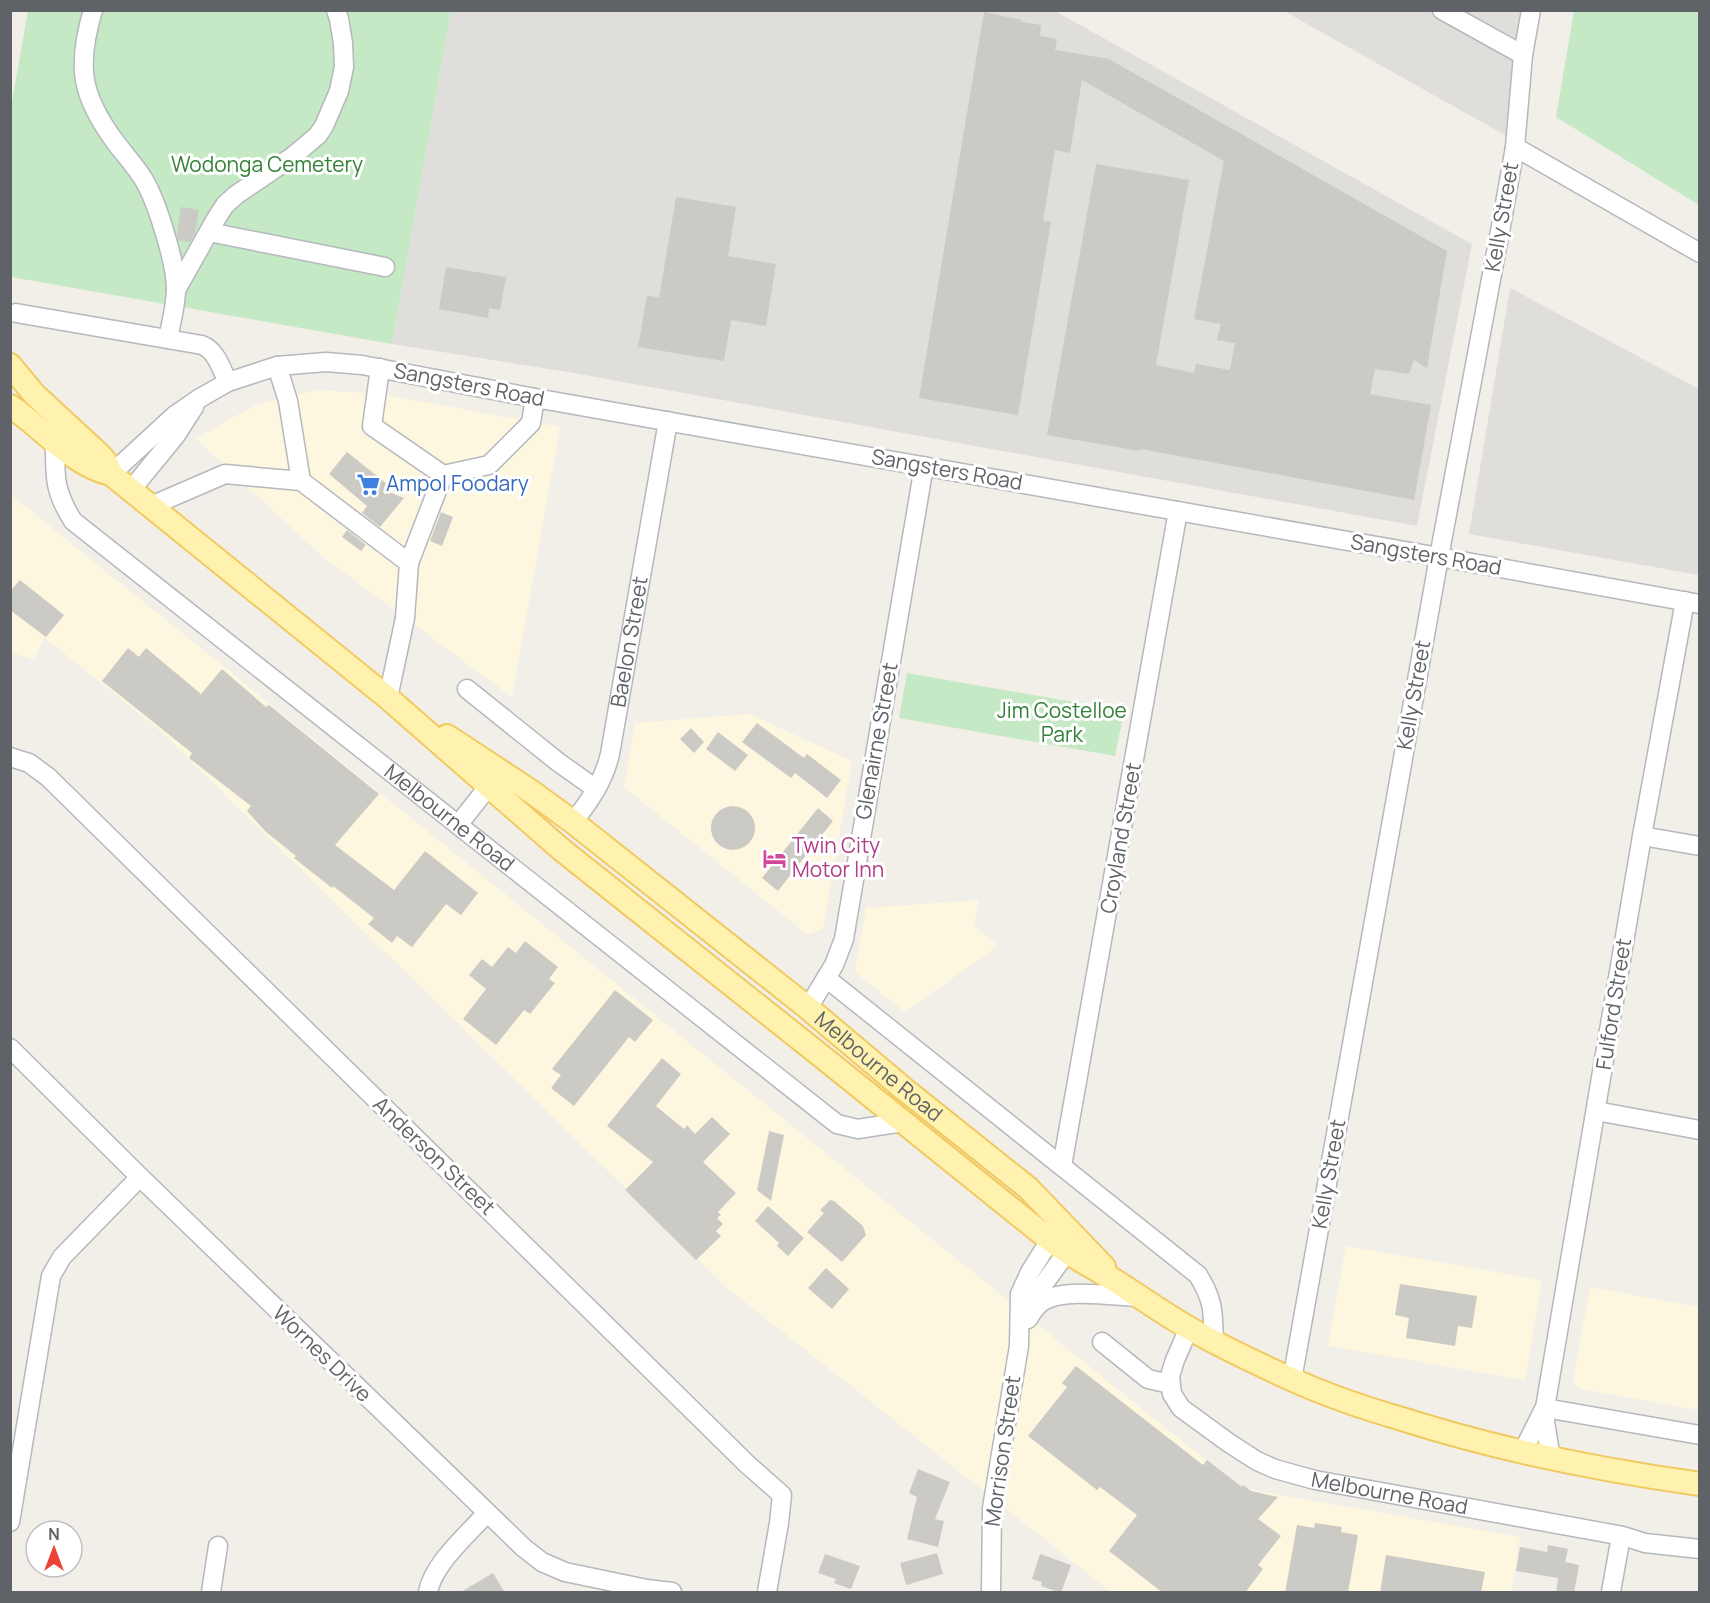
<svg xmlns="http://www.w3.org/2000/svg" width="1710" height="1603" viewBox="0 0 1710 1603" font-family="Manrope,sans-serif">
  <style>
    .commercial { fill: #fef7e0 }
    .industrial { fill: #e0deda }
    .green { fill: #c5e8c5 }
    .building { fill: #cccac5 }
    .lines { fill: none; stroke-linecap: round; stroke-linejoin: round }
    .minor-casing { stroke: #b5b8bc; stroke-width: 21 }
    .major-casing { stroke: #f2c960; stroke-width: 26 }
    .minor { stroke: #fff; stroke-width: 18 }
    .major { stroke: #fff2af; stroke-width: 22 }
    .labels { text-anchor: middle; stroke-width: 6; stroke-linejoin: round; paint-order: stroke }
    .park-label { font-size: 21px; fill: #348238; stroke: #fff }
    .street-label { font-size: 21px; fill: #5f6368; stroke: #fff }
    .shop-label { font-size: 21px; fill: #366cbe; stroke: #fff; text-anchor: start }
    .hotel-label { font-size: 21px; fill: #b23c85; stroke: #fff; text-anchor: start }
  </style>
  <rect width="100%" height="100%" fill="#f1efe8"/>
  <path class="commercial" d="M 317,390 L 380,394 L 560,427 L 512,697 L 323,557 L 196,439 L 255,405 Z
    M 10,494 L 1240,1488 L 1520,1537 L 1511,1592 L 1111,1592 L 726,1287 L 158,729 L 44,637 L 34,660 L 11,652 Z
    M 749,714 L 852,761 L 823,929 L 808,935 L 624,787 L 635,723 Z
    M 979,900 L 974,926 L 998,946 L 905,1012 L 855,972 L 866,908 Z
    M 1346,1246 L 1542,1280 L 1525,1380 L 1328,1346 Z
    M 1590,1287 L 1699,1307 L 1699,1410 L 1579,1389 L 1573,1380 Z"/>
  <path class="industrial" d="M 451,11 L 1055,11 L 1472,244 L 1417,526 L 568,372 L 392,344 Z
    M 1284,11 L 1532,11 L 1510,138 Z
    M 1510,288 L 1699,389 L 1699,575 L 1469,534 Z"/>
  <path class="green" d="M 28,11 L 451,11 L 392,344 L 11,277 L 11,107 Z
    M 1574,11 L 1699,11 L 1699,205 L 1556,117 Z
    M 907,673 L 1124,711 L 1115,756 L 899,718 Z"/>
  <path class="building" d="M 984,12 L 1022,20 L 1022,22 L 1041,25 L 1040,36 L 1057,39 L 1055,50 L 1109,59 L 1447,251 L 1427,368 L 1414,360 L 1409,374 L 1375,369 L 1370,394 L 1431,405 L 1414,500 L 1141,449 L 1140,451 L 1047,435 L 1096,164 L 1189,180 L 1156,365 L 1194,373 L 1196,364 L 1230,370 L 1235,343 L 1217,340 L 1221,324 L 1194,319 L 1224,161 L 1082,80 L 1070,153 L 1055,150 L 1043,221 L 1051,222 L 1018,415 L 919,398 Z
    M 676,197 L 736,207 L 728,256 L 776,264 L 766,326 L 731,320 L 724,361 L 638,347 L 647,295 L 659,298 Z
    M 181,207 L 199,210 L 195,233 L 190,242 L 178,240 L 177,234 Z
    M 446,267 L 506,277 L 500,310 L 489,308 L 488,318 L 439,309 Z
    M 347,452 L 392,488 L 389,492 L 404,498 L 380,527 L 362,513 L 367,506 L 329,474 Z
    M 441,512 L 453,517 L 442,546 L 430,541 Z
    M 347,530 L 366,545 L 361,551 L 342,537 Z
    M 20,580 L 64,615 L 46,637 L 10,610 L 10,591 Z
    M 128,648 L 139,657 L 146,648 L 201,694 L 222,669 L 266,707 L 269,705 L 379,794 L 335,845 L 394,890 L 425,851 L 478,893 L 461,915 L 446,904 L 412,947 L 397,936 L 392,943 L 368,924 L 374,918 L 333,886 L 332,888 L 294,858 L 296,856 L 266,832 L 247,811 L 251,806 L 189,758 L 192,753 L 102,681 Z
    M 757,723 L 804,758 L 807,754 L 841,780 L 827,798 L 795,773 L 791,778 L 742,742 Z
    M 691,728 L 704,742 L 694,753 L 680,739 Z
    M 718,732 L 748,755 L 735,771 L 706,749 Z
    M711 828a22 22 0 1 1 44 0a22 22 0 1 1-44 0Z
    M 818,808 L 833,821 L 778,891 L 762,878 Z
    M 525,941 L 558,967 L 549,979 L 555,983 L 530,1014 L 524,1010 L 496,1045 L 463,1019 L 486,989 L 469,975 L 482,959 L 492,967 L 508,947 L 516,953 Z
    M 615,990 L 653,1020 L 635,1042 L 629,1037 L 574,1106 L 551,1088 L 561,1075 L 552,1069 Z
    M 662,1058 L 681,1074 L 656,1106 L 684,1129 L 687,1125 L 695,1134 L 712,1117 L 730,1134 L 703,1162 L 736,1193 L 718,1212 L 721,1215 L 717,1218 L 723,1224 L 716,1231 L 721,1236 L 696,1260 L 625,1190 L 653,1162 L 607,1126 Z
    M 769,1131 L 784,1135 L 771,1201 L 757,1190 Z
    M 830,1200 L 834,1201 L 863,1226 L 866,1235 L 842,1262 L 807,1232 L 824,1213 L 820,1210 Z
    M 768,1206 L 804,1238 L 788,1256 L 777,1246 L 779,1243 L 755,1221 Z
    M 826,1268 L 849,1289 L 832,1309 L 808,1288 Z
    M 1400,1284 L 1477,1296 L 1472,1328 L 1458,1326 L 1455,1346 L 1406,1338 L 1409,1318 L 1395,1315 Z
    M 1076,1366 L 1203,1465 L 1207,1460 L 1242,1487 L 1243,1485 L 1251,1491 L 1278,1497 L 1258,1519 L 1281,1536 L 1258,1565 L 1263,1569 L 1245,1593 L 1163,1593 L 1109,1551 L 1137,1515 L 1100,1487 L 1097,1490 L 1028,1436 L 1067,1387 L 1062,1383 Z
    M 918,1469 L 950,1482 L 935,1519 L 944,1521 L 938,1547 L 907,1539 L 917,1497 L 909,1493 Z
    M 1315,1523 L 1342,1527 L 1341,1532 L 1358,1535 L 1348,1593 L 1285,1593 L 1297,1525 L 1314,1528 Z
    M 1548,1545 L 1568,1549 L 1565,1562 L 1579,1565 L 1574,1593 L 1556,1593 L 1558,1578 L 1516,1571 L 1520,1547 L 1547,1552 Z
    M 937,1553 L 943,1574 L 906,1585 L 900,1563 Z
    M 825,1554 L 860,1566 L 851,1589 L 834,1583 L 836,1579 L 818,1573 Z
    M 1040,1554 L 1071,1565 L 1061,1593 L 1041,1586 L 1042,1582 L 1032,1579 Z
    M 1386,1555 L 1485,1572 L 1481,1593 L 1380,1593 Z
    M 493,1573 L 505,1593 L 459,1593 Z"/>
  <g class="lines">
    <defs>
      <g id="minor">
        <path d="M 93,10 C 76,67 81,96 116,143 C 125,155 136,167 144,180 C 157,202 176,263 176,289 C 176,305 171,323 168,339"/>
        <path d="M 1442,10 L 1523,55"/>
        <path d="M 1515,147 L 1700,253"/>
        <path d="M 209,232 L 385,267"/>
        <path d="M 176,290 L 216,219 L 225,205 L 236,195 L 292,157 L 318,135 L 324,126 L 339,91 L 344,67 L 343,43 L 339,19 L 336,10"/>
        <path d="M 16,313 L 202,345 C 217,351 221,369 228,382"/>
        <path d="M 277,366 L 288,401 L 301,481 L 409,563 L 405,618 L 388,698"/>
        <path d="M 380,368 L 372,426 L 443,475 L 409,563"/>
        <path id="s1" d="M 55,443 C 55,477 54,491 73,521 L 837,1124 L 858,1129 L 903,1122"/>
        <path d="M 111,474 L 174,416 L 200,398 L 228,382 L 277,366 L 326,362 L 362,365 L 535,398 L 1439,557 L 1700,604"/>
        <path d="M 443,475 L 489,465 L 531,423 L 535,398"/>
        <path d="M 131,490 L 176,435 L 194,407"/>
        <path d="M 151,506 L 225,474 L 301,481"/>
        <path d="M 467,689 L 558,762 L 596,789"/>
        <path d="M 10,757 L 29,763 L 48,777 L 748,1465 L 782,1495 L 779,1523 L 767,1592"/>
        <path id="s2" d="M 573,822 C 590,801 604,780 610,754 L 668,421"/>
        <path d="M 458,825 L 488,787"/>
        <path d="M 1642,836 L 1700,846"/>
        <path d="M 826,978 L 1198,1275 C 1214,1301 1213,1312 1214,1342"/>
        <path d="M 808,1008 L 834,965 L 844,939 L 924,466"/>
        <path d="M 10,1048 L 140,1177 L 524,1548 L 542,1562 L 565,1572 L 647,1589 L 672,1592"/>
        <path d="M 1596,1111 L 1700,1130"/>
        <path d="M 1062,1166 L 1178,511"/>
        <path d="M 1032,1310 L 1043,1285 L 1067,1252"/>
        <path d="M 1028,1319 C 1032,1312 1036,1306 1043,1301 C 1064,1288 1114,1296 1138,1297"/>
        <path id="s3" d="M 1189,1328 L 1175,1360 L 1170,1376 L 1172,1394 L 1181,1408 L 1229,1443 L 1257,1461 L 1275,1469 L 1315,1480 L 1623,1536 L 1645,1543 L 1700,1549"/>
        <path d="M 1102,1342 L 1148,1379 L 1170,1384"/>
        <path d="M 1292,1380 L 1439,557 L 1501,226 L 1515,147 L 1523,55 L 1531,10"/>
        <path d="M 1545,1408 L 1700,1435"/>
        <path d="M 1522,1453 L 1544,1409"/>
        <path d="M 1551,1459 L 1545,1422 L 1545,1408 L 1642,836 L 1685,601"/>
        <path d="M 10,1522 L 51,1276 L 62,1257 L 140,1177"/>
        <path d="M 211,1592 L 218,1546"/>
        <path d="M 428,1592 C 433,1564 468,1534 487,1513"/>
        <path d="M 991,1592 L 992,1508 L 1019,1346 L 1020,1294 L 1030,1272 L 1050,1240"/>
        <path d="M 1611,1592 L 1621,1536"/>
      </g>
      <g id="major">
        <path d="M 10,365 L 34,394 L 99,454 L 106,462 L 111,474"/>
        <path d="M 10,406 C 42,427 73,466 111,474 L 388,698 L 562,850 L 820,1055 L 1050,1240 C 1073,1258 1099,1270 1123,1286 C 1145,1300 1166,1315 1189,1328 C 1221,1347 1256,1363 1291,1379 C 1326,1395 1364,1408 1402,1419 C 1499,1450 1599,1470 1700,1484"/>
        <path id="s4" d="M 447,736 L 529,790 L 573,822 L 808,1008 L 904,1089 L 1028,1188 L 1104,1267"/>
      </g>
    </defs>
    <use href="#minor" class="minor-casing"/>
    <use href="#major" class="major-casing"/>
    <use href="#minor" class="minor"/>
    <use href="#major" class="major"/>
  </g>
  <defs>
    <symbol id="supermarket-bare" viewBox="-9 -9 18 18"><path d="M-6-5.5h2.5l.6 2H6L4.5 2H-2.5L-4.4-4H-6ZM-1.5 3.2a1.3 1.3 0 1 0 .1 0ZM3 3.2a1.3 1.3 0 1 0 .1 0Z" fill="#3f7fe0" stroke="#fff" stroke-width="2.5" paint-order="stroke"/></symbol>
    <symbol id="hotel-bare" viewBox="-9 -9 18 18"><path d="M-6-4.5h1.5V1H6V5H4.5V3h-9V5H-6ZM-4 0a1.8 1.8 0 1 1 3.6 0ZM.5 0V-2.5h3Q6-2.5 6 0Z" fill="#d1479c" stroke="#fff" stroke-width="2.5" paint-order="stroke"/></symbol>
  </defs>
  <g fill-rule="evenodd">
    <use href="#supermarket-bare" x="352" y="468" width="33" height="33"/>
    <use href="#hotel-bare" x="758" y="842" width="33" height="33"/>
  </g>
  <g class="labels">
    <g class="park-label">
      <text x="267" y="172">Wodonga Cemetery</text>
      <text x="1062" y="718">Jim Costelloe<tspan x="1062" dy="24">Park</tspan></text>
    </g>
    <g class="street-label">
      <text transform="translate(1502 217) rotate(-80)" y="7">Kelly Street</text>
      <text transform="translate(469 385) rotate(11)" y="7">Sangsters Road</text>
      <text transform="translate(947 470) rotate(10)" y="7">Sangsters Road</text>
      <text transform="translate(1426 555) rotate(10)" y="7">Sangsters Road</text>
      <text dy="7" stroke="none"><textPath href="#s2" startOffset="192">Baelon Street</textPath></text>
      <text transform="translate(1414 695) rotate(-80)" y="7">Kelly Street</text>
      <text transform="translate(877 741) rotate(-80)" y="7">Glenairne Street</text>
      <text dy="7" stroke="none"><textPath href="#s1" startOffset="561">Melbourne Road</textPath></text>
      <text transform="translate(1121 838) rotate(-80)" y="7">Croyland Street</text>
      <text transform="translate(1614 1004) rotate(-81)" y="7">Fulford Street</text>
      <text dy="7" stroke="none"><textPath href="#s4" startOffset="544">Melbourne Road</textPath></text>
      <text transform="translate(434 1156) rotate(44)" y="7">Anderson Street</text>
      <text transform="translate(1329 1174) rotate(-80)" y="7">Kelly Street</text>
      <text transform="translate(322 1354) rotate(44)" y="7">Wornes Drive</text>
      <text transform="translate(1003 1451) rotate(-82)" y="7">Morrison Street</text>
      <text dy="7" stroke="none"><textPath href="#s3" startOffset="316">Melbourne Road</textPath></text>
    </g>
    <g class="shop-label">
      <text x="386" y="491">Ampol Foodary</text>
    </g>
    <g class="hotel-label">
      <text x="792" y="853">Twin City<tspan x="792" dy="24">Motor Inn</tspan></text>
    </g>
  </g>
  <rect width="1710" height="1603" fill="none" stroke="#5f6368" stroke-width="24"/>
  <g transform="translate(54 1549)"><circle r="28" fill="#ffffff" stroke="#bfc1c3" stroke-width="1.5"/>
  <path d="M0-4.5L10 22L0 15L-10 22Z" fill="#ea4335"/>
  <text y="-9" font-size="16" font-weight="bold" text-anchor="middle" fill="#5f6368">N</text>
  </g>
</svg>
